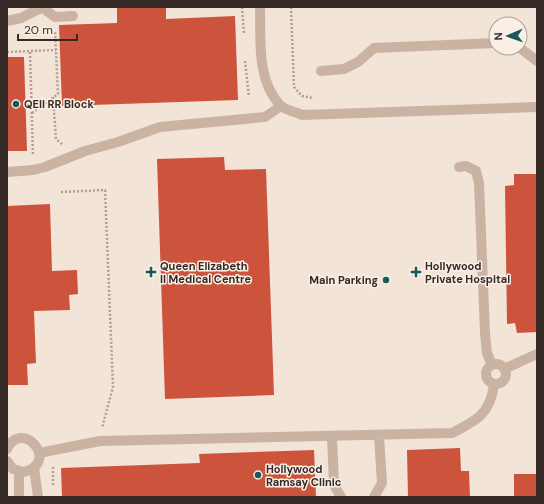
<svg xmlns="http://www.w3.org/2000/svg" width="544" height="504" viewBox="0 0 544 504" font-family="'DM Sans',sans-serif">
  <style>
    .building { fill: #cc543d }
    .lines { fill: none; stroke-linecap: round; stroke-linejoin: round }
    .path { stroke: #b79d8e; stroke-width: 2.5; stroke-dasharray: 2 2; stroke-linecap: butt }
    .lane { stroke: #cbb3a4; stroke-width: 10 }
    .poi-dot { fill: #1a5959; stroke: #faefe5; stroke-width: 1.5 }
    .labels { text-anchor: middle; stroke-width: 3; stroke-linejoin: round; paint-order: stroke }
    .poi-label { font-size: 11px; font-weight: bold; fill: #362a26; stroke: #faefe5; text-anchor: start }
  </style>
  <rect width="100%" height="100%" fill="#f3e4d8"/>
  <path class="building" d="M 117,7 L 166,7 L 166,19 L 235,16 L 238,100 L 62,106 L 59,25 L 117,23 Z
    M 7,57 L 24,57 L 27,151 L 7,151 Z
    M 224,157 L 225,170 L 266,169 L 274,395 L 165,399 L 157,159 Z
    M 514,174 L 537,174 L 537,332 L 517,333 L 515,323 L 507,324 L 505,186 L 514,185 Z
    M 50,204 L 52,271 L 77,270 L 78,294 L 69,295 L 70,310 L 34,311 L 36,363 L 27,364 L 28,385 L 7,385 L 7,206 Z
    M 460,448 L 461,471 L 469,471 L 470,497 L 408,497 L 407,450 Z
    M 314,450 L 316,497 L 62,497 L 61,468 L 200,463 L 199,454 Z
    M 514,474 L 537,474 L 537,497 L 514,497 Z"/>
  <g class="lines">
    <path class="path" d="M 242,7 L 244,34
      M 291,7 L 294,87 L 302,96 L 313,98
      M 7,52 L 56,50
      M 30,52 L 33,156
      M 245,61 L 249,97
      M 53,97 L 56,139 L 63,145
      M 32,113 L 58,94 L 55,31
      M 61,192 L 105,190 L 113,387 L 102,428
      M 53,485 L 53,466"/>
    <path class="lane" d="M 260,7 C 261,39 256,79 280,105 C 285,110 296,112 302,115 L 537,107
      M 43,8 L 55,17 L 73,16
      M 7,21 L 21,18 L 43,7
      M 520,48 L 537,61
      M 321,71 L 344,69 L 358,62 L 374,48 L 496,43
      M 459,167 L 466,166 L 476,171 L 479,183 L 485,333 L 487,353 L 492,365
      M 7,172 L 33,170 L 45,167 L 85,151 L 118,142 L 160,127 L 265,117 L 281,106
      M486 374a10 10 0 1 1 20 0a10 10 0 1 1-20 0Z
      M 504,369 L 537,354
      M 332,437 L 334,485 L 341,497
      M 7,449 C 22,418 61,462 24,472 L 13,469 L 7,461
      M 39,453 L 100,441 L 452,433 C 476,421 490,414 494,385
      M 34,468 L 38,497
      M 19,472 L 19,497
      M 374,497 L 382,483 L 379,436"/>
  </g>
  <g class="poi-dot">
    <circle cx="16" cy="104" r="4"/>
    <path d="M149 266h4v4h4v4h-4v4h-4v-4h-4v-4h4z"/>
    <path d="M414 266h4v4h4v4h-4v4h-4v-4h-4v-4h4z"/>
    <circle cx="386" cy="280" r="4"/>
    <circle cx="258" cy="475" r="4"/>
  </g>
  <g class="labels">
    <g class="poi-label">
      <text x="24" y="108">QEII RR Block</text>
      <text x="160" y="270">Queen Elizabeth<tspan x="160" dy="13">II Medical Centre</tspan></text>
      <text x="425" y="270">Hollywood<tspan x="425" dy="13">Private Hospital</tspan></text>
      <text x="378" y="284" text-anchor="end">Main Parking</text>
      <text x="266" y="473">Hollywood<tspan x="266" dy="13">Ramsay Clinic</tspan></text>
    </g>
  </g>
  <rect width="544" height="504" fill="none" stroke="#362a26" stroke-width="16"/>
  <g transform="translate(508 36) rotate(268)"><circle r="19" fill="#faefe5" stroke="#aca099"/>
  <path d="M0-3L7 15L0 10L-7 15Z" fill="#1a5959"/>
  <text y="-6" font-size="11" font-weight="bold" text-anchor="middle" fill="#362a26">N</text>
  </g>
  <path d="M18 34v6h59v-6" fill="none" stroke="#362a26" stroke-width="2"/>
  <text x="24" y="34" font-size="12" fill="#362a26" stroke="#faefe5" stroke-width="3" paint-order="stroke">20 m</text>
</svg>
